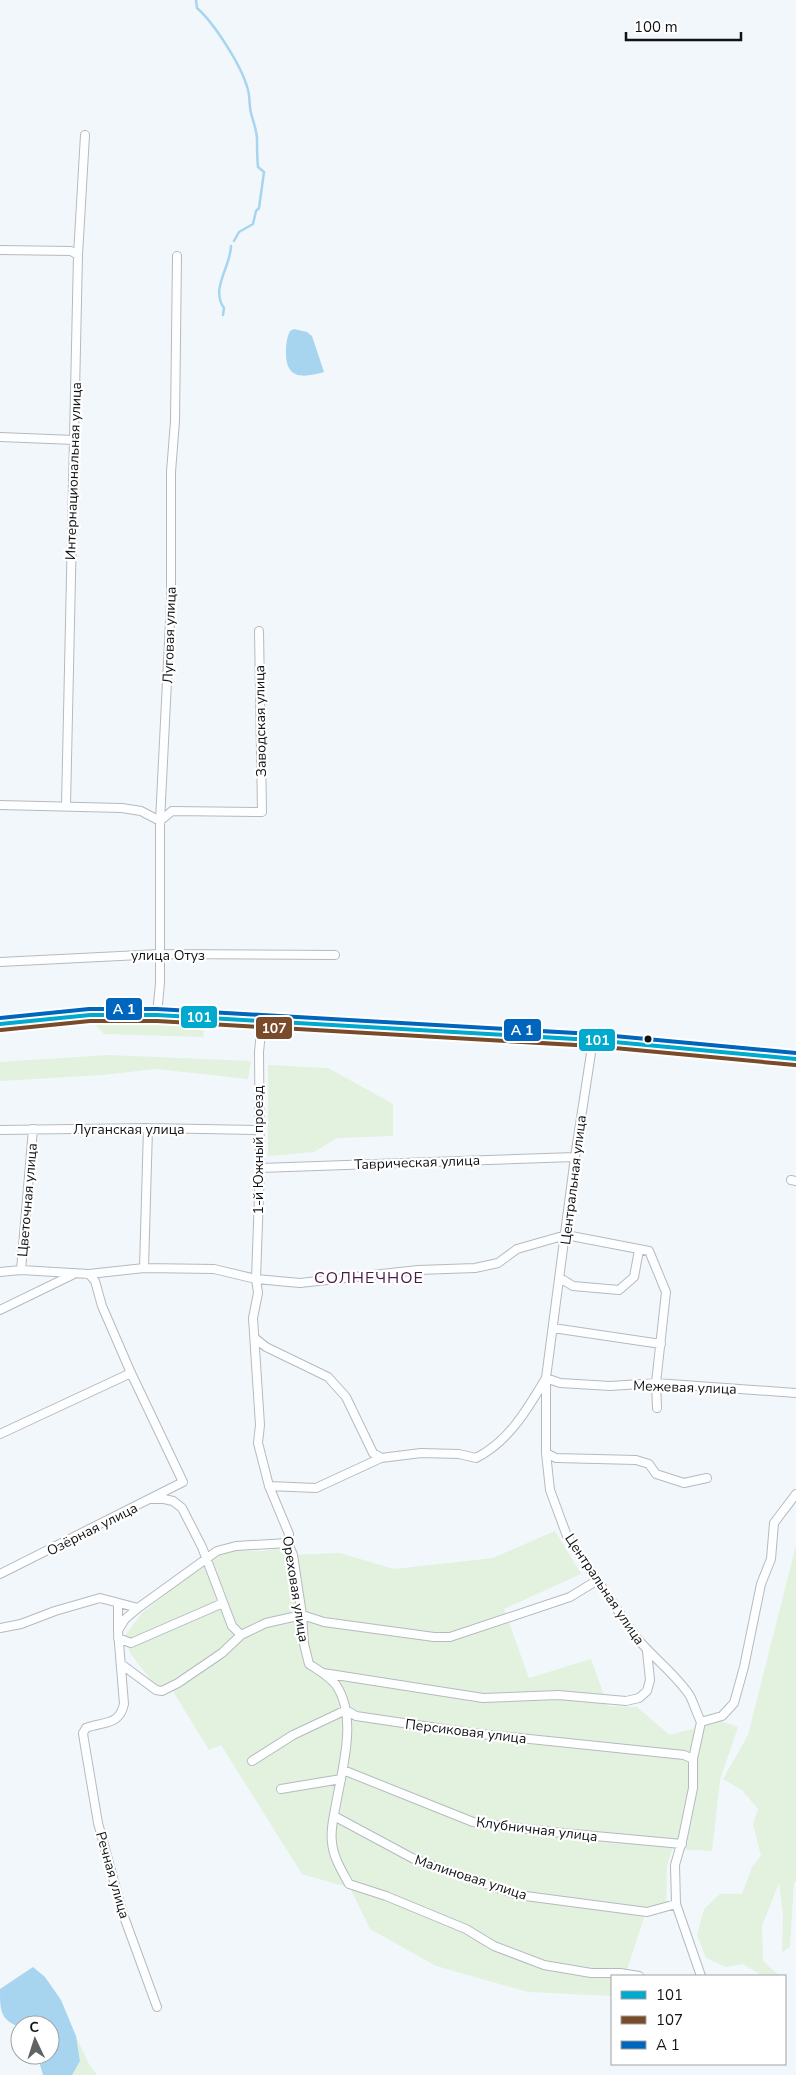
<svg xmlns="http://www.w3.org/2000/svg" width="796" height="2075" viewBox="0 0 796 2075" font-family="'Nunito Sans',sans-serif">
  <style>
    .green { fill: #e2f2de }
    .water { fill: #a7d5ef }
    .lines { fill: none; stroke-linecap: round; stroke-linejoin: round }
    .stream { stroke: #a7d5ef; stroke-width: 2.5 }
    .minor-casing { stroke: #b7babd; stroke-width: 10 }
    .major-casing { stroke: #b7babd; stroke-width: 12 }
    .minor { stroke: #fdfeff; stroke-width: 8 }
    .major { stroke: #fdfeff; stroke-width: 10 }
    .bus-1-casing { stroke: #fff; stroke-width: 8 }
    .bus-2-casing { stroke: #fff; stroke-width: 8 }
    .bus-3-casing { stroke: #fff; stroke-width: 8 }
    .bus-1 { stroke: #00a9ce; stroke-width: 4 }
    .bus-2 { stroke: #7a4b2a; stroke-width: 4 }
    .bus-3 { stroke: #0065bd; stroke-width: 4 }
    .bus-dot { fill: #101315; stroke: #fff; stroke-width: 2 }
    .labels { text-anchor: middle; stroke-width: 4.5; stroke-linejoin: round; paint-order: stroke }
    .street-label { font-size: 14px; fill: #101315; stroke: #fff }
    .quarter-label { font-size: 16px; letter-spacing: 1px; fill: #4a1a4b; stroke: #fff }
    .line-badge { stroke: #fff; stroke-width: 2 }
    .badge-label { font-size: 14px; text-anchor: middle; font-weight: bold; fill: #fff }
  </style>
  <rect width="100%" height="100%" fill="#f2f7fc"/>
  <path class="green" d="M 137,1022 L 204,1027 L 203,1037 L 104,1034 L 95,1025 Z
    M 109,1055 L 251,1061 L 248,1079 L 155,1069 L 103,1075 L 0,1081 L 0,1062 Z
    M 268,1065 L 328,1068 L 393,1104 L 393,1136 L 337,1138 L 314,1152 L 268,1156 Z
    M 555,1531 L 581,1574 L 504,1609 L 529,1678 L 591,1659 L 608,1706 L 637,1707 L 670,1735 L 721,1721 L 738,1727 L 720,1780 L 712,1851 L 672,1849 L 667,1867 L 666,1906 L 647,1908 L 625,1976 L 612,1976 L 612,1996 L 528,1992 L 436,1966 L 370,1929 L 350,1888 L 302,1874 L 221,1745 L 209,1750 L 168,1683 L 157,1688 L 130,1653 L 125,1636 L 142,1613 L 211,1558 L 234,1550 L 263,1551 L 281,1548 L 288,1555 L 340,1553 L 394,1569 L 493,1558 Z
    M 796,1545 L 796,1882 L 794,1882 L 790,1947 L 782,1952 L 783,1915 L 779,1883 L 762,1926 L 763,1961 L 780,1976 L 763,1976 L 743,1964 L 726,1967 L 706,1958 L 697,1935 L 704,1909 L 720,1894 L 742,1894 L 752,1867 L 761,1856 L 753,1824 L 758,1809 L 742,1790 L 723,1779 L 748,1735 Z
    M 76,2036 L 89,2064 L 97,2075 L 64,2075 L 80,2061 Z"/>
  <path class="water" d="M 294,329 L 307,332 L 312,336 L 324,372 C 306,377 287,381 286,355 C 286,347 286,339 290,331 Z
    M 33,1967 L 45,1977 L 61,2000 L 76,2036 L 80,2061 L 72,2075 L 43,2075 L 37,2055 L 50,2055 L 50,2025 L 20,2025 L 20,2027 C 0,2020 0,2010 0,1989 Z"/>
  <g class="lines">
    <path class="stream" d="M 196,0 L 197,8 C 214,23 242,66 248,90 C 250,97 249,105 251,113 C 253,121 257,131 257,139 C 257,149 257,157 258,167 L 264,172 L 259,208 L 256,211 L 253,224 L 239,232 L 234,241
      M 223,315 L 224,308 C 210,289 231,266 231,246"/>
    <defs>
      <path id="minor" d="M 0,250 L 71,251 L 78,255
        M 0,437 L 74,440
        M 0,805 L 122,808 L 141,811 L 160,821 L 172,811 L 262,812 L 259,631
        M 66,806 L 78,255 L 85,135
        M 0,962 L 160,954 L 335,955
        M 157,1015 L 160,983 L 160,821 L 171,602 L 171,472 L 175,421 L 177,256
        M 262,1022 L 259,1052 L 260,1168 L 256,1279 L 258,1293 L 253,1318 L 260,1425 L 258,1443 L 269,1486 L 289,1534 L 288,1543 L 293,1555 L 302,1615 L 304,1644 L 309,1664 C 318,1670 329,1676 336,1685 C 358,1717 342,1770 336,1804 C 334,1816 330,1830 332,1842 C 333,1857 342,1871 349,1884 L 386,1896 L 466,1929 L 494,1946 L 544,1965 L 591,1973 L 620,1973 L 639,1976
        M 593,1040 L 575,1157 L 546,1378 L 546,1453 L 550,1490 L 567,1536 L 636,1637 C 653,1658 676,1674 690,1696 C 694,1704 697,1714 701,1722
        M 0,1130 L 148,1128 L 258,1130
        M 260,1168 L 575,1157
        M 791,1180 L 796,1181
        M 144,1268 L 148,1128
        M 21,1270 L 33,1129
        M 0,1272 L 21,1270 L 89,1274 L 144,1268 L 214,1269 L 256,1279 L 300,1283 L 418,1270 L 475,1268 L 498,1263 L 517,1249 L 566,1235 L 649,1251 L 666,1292 L 656,1383 L 657,1408
        M 560,1278 L 573,1286 L 619,1290 L 634,1277 L 639,1250
        M 0,1310 L 72,1275
        M 553,1328 L 661,1344
        M 256,1339 L 266,1347 L 328,1377 L 346,1397 L 373,1453 L 381,1458
        M 0,1434 L 131,1373
        M 546,1453 L 556,1458 L 636,1460 L 649,1464 L 656,1474 L 684,1483 L 707,1478
        M 269,1486 L 316,1488 L 381,1458 L 421,1453 L 459,1454 L 476,1458 C 509,1441 527,1410 546,1378 L 560,1383 L 610,1386 L 656,1383 L 796,1393
        M 152,1499 L 164,1499 L 173,1501 L 182,1508 L 202,1547 L 232,1626 L 241,1635
        M 0,1574 L 183,1482 L 131,1373 L 102,1306 L 95,1281 L 89,1274 L 86,1274
        M 118,1603 L 118,1631 L 124,1704 C 119,1726 104,1721 86,1728 L 83,1733 L 84,1740 L 98,1823 L 123,1914 L 157,2007
        M 0,1628 L 21,1624 L 55,1611 L 100,1598 L 138,1608 L 217,1551 L 236,1546 L 288,1543
        M 119,1629 L 125,1619 L 138,1608
        M 118,1638 L 131,1643 L 223,1603
        M 121,1664 L 156,1690 L 162,1691 L 178,1683 L 222,1653 L 241,1635 L 266,1623 L 302,1615 L 324,1622 L 434,1637 L 450,1637 L 570,1597 L 596,1581
        M 323,1673 L 483,1698 L 558,1695 L 626,1701 L 639,1698 L 647,1691 L 650,1680 L 647,1651
        M 701,1722 L 722,1716 L 734,1703 L 744,1667 L 761,1584 L 771,1559 L 774,1523 L 796,1494
        M 252,1761 L 293,1735 L 346,1710 L 356,1716 L 471,1733 L 684,1755 L 693,1759
        M 343,1770 L 473,1822 L 552,1832 L 682,1844
        M 281,1789 L 341,1779
        M 334,1816 L 414,1859 L 518,1895 L 647,1912 L 676,1904
        M 701,1976 L 676,1904 L 675,1865 L 683,1837 L 693,1788 L 693,1759 L 701,1722"/>
      <path id="major" d="M 0,1024 L 90,1015 L 157,1015 L 262,1022 L 593,1040 L 796,1059"/>
    </defs>
    <use href="#minor" class="minor-casing"/>
    <use href="#major" class="major-casing"/>
    <use href="#minor" class="minor"/>
    <use href="#major" class="major"/>
    <defs>
      <path id="bus-1" d="M 0,1024 L 90,1015 L 157,1015 L 593,1040 L 796,1059"/>
      <path id="bus-2" d="M 1,1030 L 90,1021 L 157,1021 L 593,1046 L 795,1065"/>
      <path id="bus-3" d="M 0,1018 L 89,1009 L 157,1009 L 593,1034 L 796,1053"/>
    </defs>
    <use href="#bus-1" class="bus-1-casing"/>
    <use href="#bus-2" class="bus-2-casing"/>
    <use href="#bus-3" class="bus-3-casing"/>
    <use href="#bus-1" class="bus-1"/>
    <use href="#bus-2" class="bus-2"/>
    <use href="#bus-3" class="bus-3"/>
  </g>
  <circle class="bus-dot" cx="648" cy="1039" r="4.5"/>
  <g class="labels">
    <g class="street-label">
      <text transform="translate(73 471) rotate(-88)" y="5">Интернациональная улица</text>
      <text transform="translate(169 635) rotate(-88)" y="5">Луговая улица</text>
      <text transform="translate(260 721) rotate(-91)" y="5">Заводская улица</text>
      <text x="168" y="960">улица Отуз</text>
      <text x="129" y="1134">Луганская улица</text>
      <text transform="translate(258 1150) rotate(-90)" y="5">1-й Южный проезд</text>
      <text transform="translate(417 1162) rotate(-2)" y="5">Таврическая улица</text>
      <text transform="translate(573 1180) rotate(-83)" y="5">Центральная улица</text>
      <text transform="translate(27 1200) rotate(-85)" y="5">Цветочная улица</text>
      <text transform="translate(685 1387) rotate(2)" y="5">Межевая улица</text>
      <text transform="translate(92 1529) rotate(-27)" y="5">Озёрная улица</text>
      <text transform="translate(296 1589) rotate(81)" y="5">Ореховая улица</text>
      <text transform="translate(605 1589) rotate(56)" y="5">Центральная улица</text>
      <text transform="translate(466 1731) rotate(7)" y="5">Персиковая улица</text>
      <text transform="translate(537 1829) rotate(7)" y="5">Клубничная улица</text>
      <text transform="translate(113 1875) rotate(74)" y="5">Речная улица</text>
      <text transform="translate(471 1877) rotate(18)" y="5">Малиновая улица</text>
    </g>
    <g class="quarter-label">
      <text x="369" y="1283">СОЛНЕЧНОЕ</text>
    </g>
  </g>
  <g class="line-badge">
    <rect x="105" y="997" width="38" height="24" rx="5" fill="#0065bd"/>
    <rect x="180" y="1005" width="38" height="24" rx="5" fill="#00a9ce"/>
    <rect x="255" y="1016" width="38" height="24" rx="5" fill="#7a4b2a"/>
    <rect x="503" y="1018" width="39" height="24" rx="5" fill="#0065bd"/>
    <rect x="578" y="1028" width="38" height="24" rx="5" fill="#00a9ce"/>
  </g>
  <g class="badge-label">
    <text x="124" y="1014">A 1</text>
    <text x="199" y="1022">101</text>
    <text x="274" y="1033">107</text>
    <text x="522" y="1035">A 1</text>
    <text x="597" y="1045">101</text>
  </g>
  <rect x="611" y="1975" width="175" height="90" fill="#ffffff" stroke="#9fa1a1"/>
  <rect x="621" y="1991" width="25" height="8" fill="#00a9ce" stroke="#9fa1a1"/>
  <text x="656" y="2000" font-size="15" fill="#101315">101</text>
  <rect x="621" y="2016" width="25" height="8" fill="#7a4b2a" stroke="#9fa1a1"/>
  <text x="656" y="2025" font-size="15" fill="#101315">107</text>
  <rect x="621" y="2041" width="25" height="8" fill="#0065bd" stroke="#9fa1a1"/>
  <text x="656" y="2050" font-size="15" fill="#101315">A 1</text>
  <g transform="translate(35 2040) rotate(356)"><circle r="24" fill="#ffffff" stroke="#9fa1a1"/>
  <path d="M0-4L9 19L0 12L-9 19Z" fill="#5f6366"/>
  <text y="-8" font-size="14" font-weight="bold" text-anchor="middle" fill="#101315">С</text>
  </g>
  <path d="M626 32v8h115v-8" fill="none" stroke="#101315" stroke-width="2.5"/>
  <text x="634" y="32" font-size="15" fill="#101315" stroke="#ffffff" stroke-width="4" paint-order="stroke">100 m</text>
</svg>
